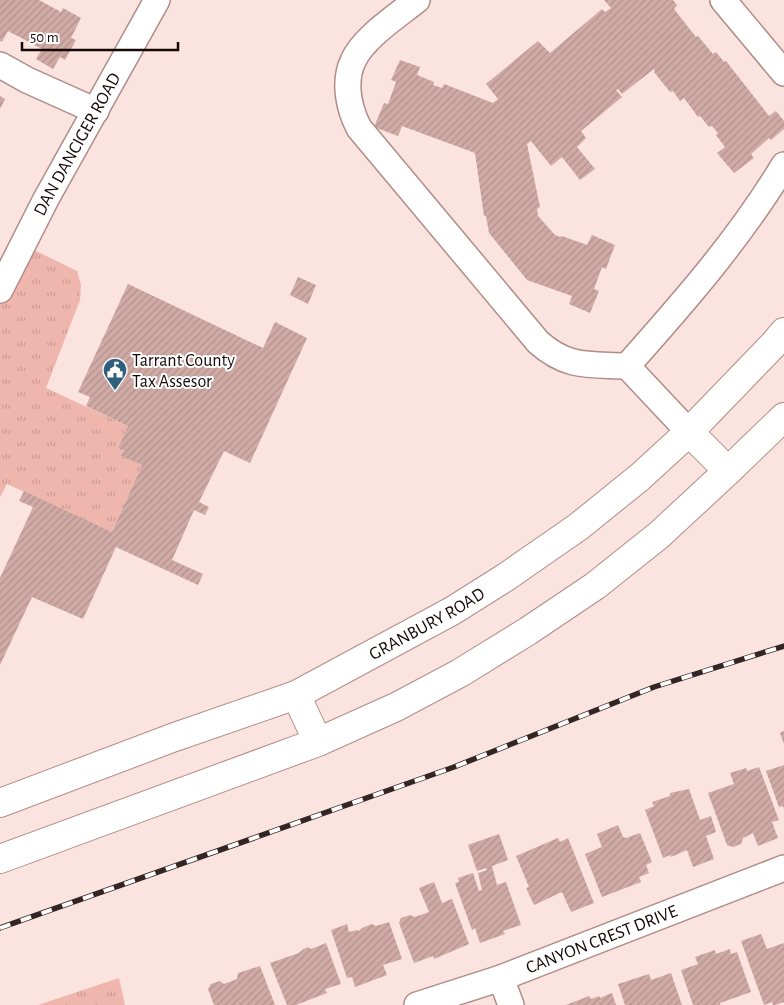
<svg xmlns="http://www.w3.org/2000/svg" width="784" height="1005" viewBox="0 0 784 1005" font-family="'Alegreya Sans',sans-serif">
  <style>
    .grass { fill: url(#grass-tufts) }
    .building { fill: url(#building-hatch) }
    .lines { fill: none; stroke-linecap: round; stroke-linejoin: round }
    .minor-casing { stroke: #b08c87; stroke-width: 28 }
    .major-casing { stroke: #b08c87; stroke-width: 30 }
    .minor { stroke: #fff; stroke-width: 25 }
    .major { stroke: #fff; stroke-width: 28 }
    .rail-casing { stroke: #332523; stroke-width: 5.5 }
    .rail { stroke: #fff; stroke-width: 4; stroke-dasharray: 11; stroke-linecap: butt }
    .labels { text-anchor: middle; stroke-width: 4; stroke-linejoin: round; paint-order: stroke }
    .street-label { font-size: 18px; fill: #150907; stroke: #fff }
    .poi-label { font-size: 18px; fill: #150907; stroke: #fff; text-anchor: start }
  </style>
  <defs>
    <pattern id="grass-tufts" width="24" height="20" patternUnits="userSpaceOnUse" patternTransform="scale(1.25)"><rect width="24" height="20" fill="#efb6ae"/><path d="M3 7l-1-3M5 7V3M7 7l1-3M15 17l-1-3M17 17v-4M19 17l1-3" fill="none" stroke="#cc9b94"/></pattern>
    <pattern id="building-hatch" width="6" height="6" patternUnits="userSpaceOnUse" patternTransform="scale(1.25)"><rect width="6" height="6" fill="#d0aaa5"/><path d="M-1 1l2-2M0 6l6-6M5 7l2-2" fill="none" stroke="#b2918d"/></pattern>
  </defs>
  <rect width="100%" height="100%" fill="#fbe3e0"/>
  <path class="grass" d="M 24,245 L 77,271 L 81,285 L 80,300 L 46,388 L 128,426 L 118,448 L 124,451 L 122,456 L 142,465 L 112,532 L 7,484 L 0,497 L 0,290 Z
    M 119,978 L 125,1005 L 38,1005 Z"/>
  <path class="building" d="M 0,0 L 39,0 L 61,12 L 63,8 L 81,18 L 71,38 L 76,40 L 65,60 L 60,57 L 53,69 L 36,59 L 42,49 L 8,31 L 2,42 L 0,41 Z
    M 604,0 L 673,0 L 677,5 L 674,9 L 696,37 L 698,36 L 713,54 L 716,52 L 724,62 L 726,61 L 769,116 L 776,111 L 784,121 L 784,129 L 771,140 L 769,138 L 751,154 L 754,158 L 734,173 L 717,153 L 725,147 L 716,135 L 718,133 L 712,126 L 709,127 L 700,116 L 698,117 L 684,98 L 680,101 L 673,91 L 670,92 L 654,72 L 655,71 L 654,69 L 622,94 L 618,89 L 616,90 L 622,97 L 581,131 L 586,138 L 577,147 L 595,169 L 580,180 L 562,157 L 551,166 L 531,141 L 527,144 L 540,207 L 537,209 L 538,216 L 555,235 L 560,237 L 562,236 L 587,245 L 592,235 L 615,245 L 606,269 L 602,267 L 594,289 L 599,291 L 590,313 L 569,304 L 572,296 L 527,280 L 489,233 L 486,216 L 484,216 L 475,153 L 402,126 L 398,136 L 374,127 L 384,103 L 388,104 L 396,82 L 391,80 L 400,60 L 420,67 L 417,75 L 434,82 L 433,85 L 442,88 L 444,84 L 493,103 L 498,99 L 486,84 L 538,41 L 550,53 L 602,9 L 605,12 L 611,8 Z
    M 0,96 L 5,99 L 0,109 Z
    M 298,277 L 316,285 L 308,304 L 290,295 Z
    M 128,284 L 263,348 L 275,322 L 307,338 L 250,463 L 224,451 L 199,502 L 209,507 L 205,515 L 194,510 L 172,560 L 203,574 L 198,585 L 116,547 L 83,619 L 32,597 L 0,665 L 0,578 L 33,507 L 19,501 L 24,491 L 112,532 L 142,465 L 121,456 L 124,451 L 118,448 L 128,426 L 86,406 L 90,397 L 78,392 Z
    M 784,731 L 784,744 L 780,733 Z
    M 784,765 L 784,809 L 783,806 L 779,807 L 766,771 Z
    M 759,767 L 779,820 L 772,822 L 778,838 L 758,846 L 753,833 L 743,838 L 741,844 L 733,847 L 727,845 L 708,793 L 734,784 L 730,773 L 746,768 L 747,771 Z
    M 689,789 L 700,820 L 711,816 L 716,832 L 706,836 L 714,859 L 693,867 L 687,850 L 671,857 L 670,855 L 663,858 L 645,810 L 654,806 L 652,802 L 670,796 L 670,793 Z
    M 618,825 L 623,837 L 626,838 L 640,833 L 652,862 L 646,865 L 649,873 L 639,877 L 641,882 L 602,897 L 585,854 L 602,847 L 597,834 Z
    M 499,834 L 508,860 L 492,866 L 497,885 L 506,882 L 521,925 L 503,931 L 505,934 L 480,943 L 475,928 L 472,930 L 455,883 L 459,882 L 458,878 L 473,873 L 479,891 L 482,890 L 478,873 L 487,870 L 486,868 L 477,871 L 468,845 Z
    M 558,838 L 560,842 L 568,838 L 594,903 L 571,912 L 562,892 L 534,905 L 526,888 L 529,887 L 516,856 Z
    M 434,882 L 442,903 L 452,899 L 469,944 L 434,959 L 433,956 L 414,963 L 399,923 L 401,918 L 410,915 L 415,917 L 429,912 L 419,888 Z
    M 389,922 L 402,959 L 383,965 L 387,975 L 355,987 L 352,977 L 347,978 L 331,930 L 347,924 L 349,932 L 357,930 L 359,931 L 362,928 L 372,924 L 376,926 Z
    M 761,934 L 767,949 L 784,943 L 784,1002 L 775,1005 L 773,1005 L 772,1002 L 764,1005 L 741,941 Z
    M 326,943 L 341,984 L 325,989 L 327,993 L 296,1005 L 287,1005 L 270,963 L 299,953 L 302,950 L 308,947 L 311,949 Z
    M 730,949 L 731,954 L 737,952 L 751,992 L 720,1003 L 720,1005 L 693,1005 L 681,970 L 698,964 L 695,957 L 715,950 L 716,954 Z
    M 260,966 L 275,1005 L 214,1005 L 208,989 L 211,984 L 220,981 L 224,984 L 237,979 L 238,973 Z
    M 671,973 L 682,1005 L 625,1005 L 618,984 L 649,974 L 651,980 Z
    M 612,993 L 616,1005 L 566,1005 L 589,996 L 591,999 L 599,996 L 600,998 Z"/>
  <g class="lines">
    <defs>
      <g id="minor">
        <path d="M 417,0 C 397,16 363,38 353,61 C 343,82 349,109 359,128 L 538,342 C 568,369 590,364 627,366"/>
        <path d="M 723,0 L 784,73"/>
        <path d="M 0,65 L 27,80 L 96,111"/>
        <path id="s1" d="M 0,290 L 46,199 L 157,0"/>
        <path d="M 689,432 L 627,366 C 684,302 740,238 784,165"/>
        <path d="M 501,978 L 511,1005"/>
        <path id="s2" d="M 417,1005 L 501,978 L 784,868"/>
      </g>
      <g id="major">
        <path d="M 689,432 L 728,471"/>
        <path d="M 296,695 L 318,742"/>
        <path id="s3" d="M 0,803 L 172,738 L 296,695 L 452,611 L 506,577 L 578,527 L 640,477 L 689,432 L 773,345 L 784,332"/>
        <path d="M 0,859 L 318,742 L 396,707 L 460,673 L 528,631 L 595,586 L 659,535 L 728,471 L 784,417"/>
      </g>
    </defs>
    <use href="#minor" class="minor-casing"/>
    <use href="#major" class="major-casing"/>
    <use href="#minor" class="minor"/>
    <use href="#major" class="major"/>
    <defs>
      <path id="rail" d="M 0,928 L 454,767 L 654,687 L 784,646"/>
    </defs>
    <use href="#rail" class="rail-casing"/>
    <use href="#rail" class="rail"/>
  </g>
  <defs>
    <symbol id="civic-pin" viewBox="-11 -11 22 30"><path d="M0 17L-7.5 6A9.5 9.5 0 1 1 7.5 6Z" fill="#2e5f7d" stroke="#fff"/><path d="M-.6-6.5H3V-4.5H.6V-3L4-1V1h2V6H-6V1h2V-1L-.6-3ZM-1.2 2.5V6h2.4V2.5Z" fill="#fff"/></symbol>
  </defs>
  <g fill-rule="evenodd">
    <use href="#civic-pin" x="101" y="356" width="28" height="38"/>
  </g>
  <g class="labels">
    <g class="street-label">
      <text dy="6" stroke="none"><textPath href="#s1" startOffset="165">DAN DANCIGER ROAD</textPath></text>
      <text dy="6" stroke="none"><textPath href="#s3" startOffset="464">GRANBURY ROAD</textPath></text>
      <text dy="6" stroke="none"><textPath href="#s2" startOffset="196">CANYON CREST DRIVE</textPath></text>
    </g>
    <g class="poi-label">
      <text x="132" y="366">Tarrant County<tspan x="132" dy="21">Tax Assesor</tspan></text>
    </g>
  </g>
  <path d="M22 42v8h156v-8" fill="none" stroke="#150907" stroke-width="2.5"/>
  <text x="30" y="42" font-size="15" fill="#150907" stroke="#ffffff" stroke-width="4" paint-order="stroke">50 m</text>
</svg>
